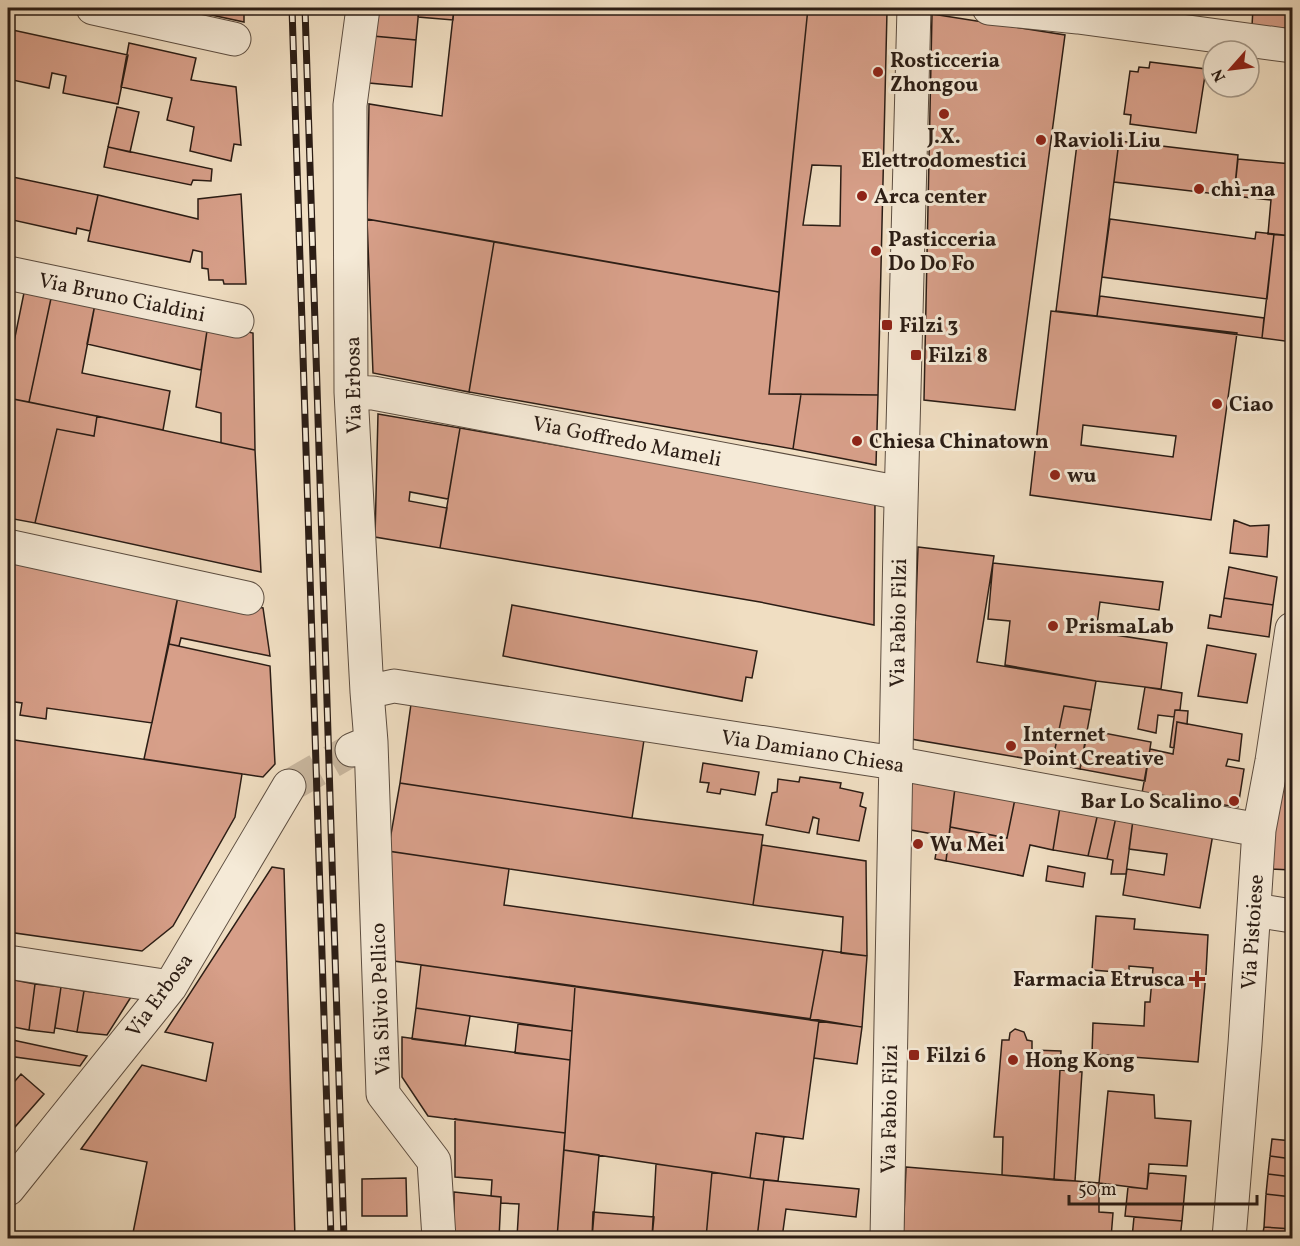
<svg xmlns="http://www.w3.org/2000/svg" width="1300" height="1246" viewBox="0 0 1300 1246" font-family="Vollkorn,serif">
  <style>
    .building { fill: #d79f89; stroke: #2b1d15; stroke-width: 1.5; fill-rule: evenodd }
    .lines { fill: none; stroke-linecap: round; stroke-linejoin: round }
    .minor-tunnel { stroke: #c9b79f; stroke-width: 33; stroke-dasharray: 33 16; stroke-linecap: butt }
    .minor-casing { stroke: #5c4d40; stroke-width: 35 }
    .minor { stroke: #f5ead7; stroke-width: 33 }
    .rail-casing { stroke: #2b1d15; stroke-width: 7 }
    .rail { stroke: #f5ead7; stroke-width: 4.5; stroke-dasharray: 14; stroke-linecap: butt }
    .poi-dot { fill: #8f2418; stroke: #f5ead7; stroke-width: 2 }
    .labels { text-anchor: middle; stroke-width: 6; stroke-linejoin: round; paint-order: stroke }
    .poi-label { font-size: 21px; font-weight: bold; fill: #2b1d15; stroke: #f5ead7; text-anchor: start }
    .street-label { font-size: 21px; fill: #2b1d15; stroke: #f5ead7 }
  </style>
  <rect width="100%" height="100%" fill="#f0dec2"/>
  <filter id="stains"><feTurbulence type="fractalNoise" baseFrequency=".00333" numOctaves="4"/><feColorMatrix values="0 0 0 0 .2 0 0 0 0 .09 0 0 0 0 .02 0 0 0 .5 -.17"/></filter>
  <radialGradient id="worn" r=".72"><stop offset=".6" stop-color="#630" stop-opacity="0"/><stop offset="1" stop-color="#630" stop-opacity=".3"/></radialGradient>
  <path class="building" d="M 179,8 L 244,8 L 244,22 Z
    M 376,8 L 419,8 L 416,40 L 373,36 Z
    M 419,8 L 454,8 L 453,20 L 418,17 Z
    M 454,8 L 808,8 L 779,292 L 367,219 L 369,104 L 442,116 Z
    M 808,8 L 859,8 L 887,11 L 878,395 L 769,394 ZM 812,165 L 841,166 L 840,226 L 803,225 Z
    M 1253,8 L 1292,10 L 1292,29 L 1252,26 Z
    M 932,14 L 1065,35 L 1015,410 L 924,400 Z
    M 8,29 L 128,55 L 118,104 L 63,93 L 66,76 L 52,73 L 49,88 L 8,79 Z
    M 373,36 L 416,40 L 412,87 L 369,83 Z
    M 129,43 L 196,58 L 191,80 L 236,87 L 241,145 L 234,144 L 231,161 L 190,151 L 194,127 L 167,120 L 172,98 L 121,87 Z
    M 1150,62 L 1206,69 L 1196,133 L 1130,124 L 1131,115 L 1124,114 L 1130,71 L 1138,72 L 1139,67 L 1149,68 Z
    M 117,107 L 139,112 L 130,152 L 108,147 Z
    M 1078,136 L 1119,141 L 1097,316 L 1056,311 Z
    M 1119,141 L 1238,155 L 1234,196 L 1114,182 Z
    M 108,147 L 212,169 L 211,181 L 193,180 L 191,185 L 104,167 Z
    M 1238,159 L 1292,164 L 1292,236 L 1268,234 L 1271,200 L 1234,196 Z
    M 8,176 L 98,195 L 90,231 L 77,228 L 76,234 L 8,219 Z
    M 241,194 L 246,284 L 224,284 L 223,280 L 209,280 L 208,269 L 202,268 L 202,252 L 193,250 L 190,262 L 88,241 L 98,195 L 198,219 L 198,199 Z
    M 367,219 L 494,242 L 469,392 L 373,373 Z
    M 1110,219 L 1255,239 L 1256,232 L 1274,234 L 1267,299 L 1102,277 Z
    M 1274,234 L 1292,236 L 1292,342 L 1262,338 Z
    M 494,242 L 779,292 L 769,394 L 801,394 L 793,449 L 469,392 Z
    M 26,283 L 53,289 L 29,402 L 8,398 L 8,371 Z
    M 53,289 L 96,299 L 82,373 L 170,391 L 163,430 L 29,402 Z
    M 1100,296 L 1264,318 L 1262,338 L 1097,316 Z
    M 96,299 L 208,324 L 201,370 L 87,344 Z
    M 1051,311 L 1237,333 L 1211,520 L 1030,495 ZM 1083,425 L 1176,436 L 1173,457 L 1081,445 Z
    M 208,324 L 253,333 L 255,450 L 221,443 L 221,413 L 196,407 Z
    M 801,394 L 878,395 L 876,465 L 793,449 Z
    M 8,398 L 97,416 L 94,436 L 57,429 L 35,523 L 8,518 Z
    M 378,414 L 460,428 L 448,499 L 410,492 L 409,501 L 447,508 L 440,548 L 375,537 Z
    M 97,416 L 255,450 L 261,572 L 35,523 L 57,429 L 94,436 Z
    M 460,428 L 875,501 L 874,625 L 760,602 L 440,548 Z
    M 1234,520 L 1250,526 L 1269,525 L 1267,557 L 1230,553 Z
    M 918,547 L 994,556 L 977,662 L 1096,681 L 1091,710 L 1064,706 L 1052,763 L 911,739 Z
    M 8,555 L 179,591 L 152,723 L 47,708 L 46,719 L 20,715 L 22,703 L 8,701 Z
    M 993,563 L 1163,582 L 1159,610 L 1100,602 L 1096,632 L 1167,643 L 1161,689 L 1096,681 L 1005,665 L 1010,621 L 988,619 Z
    M 1229,567 L 1277,577 L 1273,605 L 1224,598 Z
    M 179,591 L 263,608 L 270,656 L 181,638 L 179,646 L 169,644 Z
    M 1224,598 L 1273,605 L 1269,637 L 1208,628 L 1210,615 L 1221,617 Z
    M 512,605 L 757,651 L 752,678 L 746,677 L 742,701 L 503,656 Z
    M 169,644 L 270,666 L 275,764 L 263,777 L 144,759 Z
    M 1207,645 L 1256,654 L 1247,703 L 1198,696 Z
    M 1145,687 L 1182,693 L 1180,710 L 1175,710 L 1174,717 L 1158,715 L 1156,733 L 1138,729 Z
    M 411,704 L 644,740 L 632,818 L 400,783 Z
    M 1064,706 L 1091,710 L 1080,769 L 1052,763 Z
    M 1175,710 L 1188,711 L 1187,724 L 1177,722 L 1174,748 L 1170,747 Z
    M 1177,722 L 1242,734 L 1239,761 L 1228,759 L 1226,766 L 1244,769 L 1238,807 L 1142,793 L 1150,749 L 1173,754 Z
    M 1088,730 L 1151,742 L 1145,781 L 1080,769 Z
    M 8,739 L 242,774 L 235,817 L 173,926 L 142,951 L 8,932 Z
    M 703,763 L 759,772 L 755,795 L 721,789 L 720,794 L 707,792 L 709,783 L 700,782 Z
    M 1284,772 L 1292,773 L 1292,870 L 1271,869 L 1271,839 Z
    M 800,777 L 841,783 L 840,788 L 863,793 L 860,806 L 866,808 L 859,841 L 817,834 L 819,819 L 813,817 L 809,833 L 766,825 L 772,793 L 777,792 L 778,779 L 799,782 Z
    M 911,780 L 955,788 L 946,861 L 935,859 L 939,835 L 911,830 Z
    M 400,783 L 632,818 L 763,835 L 753,905 L 388,851 Z
    M 955,788 L 1015,799 L 1007,838 L 950,827 Z
    M 1015,799 L 1060,807 L 1053,850 L 1030,845 L 1023,876 L 946,861 L 950,827 L 1007,838 Z
    M 1060,807 L 1098,813 L 1088,856 L 1053,850 Z
    M 1098,813 L 1116,817 L 1107,859 L 1088,856 Z
    M 1116,817 L 1133,820 L 1126,874 L 1111,874 L 1113,860 L 1107,859 Z
    M 1133,820 L 1213,834 L 1200,908 L 1123,895 L 1127,869 L 1164,875 L 1167,854 L 1129,849 Z
    M 762,845 L 866,861 L 867,956 L 841,953 L 843,917 L 753,905 Z
    M 388,851 L 509,869 L 504,905 L 823,950 L 810,1020 L 387,960 Z
    M 1048,866 L 1085,873 L 1083,887 L 1046,881 Z
    M 272,867 L 284,869 L 295,1238 L 132,1238 L 147,1162 L 81,1149 L 142,1065 L 206,1081 L 213,1043 L 165,1032 Z
    M 1096,916 L 1135,919 L 1134,929 L 1208,935 L 1206,973 L 1198,1062 L 1092,1054 L 1093,1023 L 1144,1026 L 1145,1002 L 1150,1002 L 1153,968 L 1129,966 L 1129,973 L 1092,970 Z
    M 823,950 L 867,956 L 862,1027 L 810,1020 Z
    M 421,965 L 575,986 L 572,1031 L 416,1008 Z
    M 8,979 L 14,980 L 8,1018 Z
    M 14,980 L 35,984 L 29,1030 L 8,1026 Z
    M 35,984 L 61,987 L 54,1033 L 29,1030 Z
    M 575,986 L 819,1020 L 803,1139 L 756,1133 L 750,1178 L 564,1150 Z
    M 61,987 L 84,991 L 77,1032 L 55,1028 Z
    M 84,991 L 131,997 L 107,1035 L 77,1032 Z
    M 416,1008 L 470,1016 L 465,1046 L 412,1039 Z
    M 819,1020 L 862,1027 L 857,1064 L 814,1058 Z
    M 518,1024 L 572,1031 L 570,1060 L 515,1053 Z
    M 1015,1029 L 1024,1032 L 1027,1040 L 1032,1041 L 1032,1050 L 1061,1051 L 1054,1180 L 1002,1175 L 1003,1137 L 994,1137 L 1002,1040 L 1009,1040 L 1010,1033 Z
    M 402,1037 L 570,1060 L 565,1133 L 428,1116 L 402,1077 Z
    M 8,1039 L 87,1056 L 80,1066 L 8,1056 Z
    M 1060,1070 L 1082,1072 L 1075,1181 L 1054,1180 Z
    M 21,1074 L 44,1094 L 8,1135 L 8,1089 Z
    M 1108,1091 L 1154,1095 L 1155,1118 L 1191,1121 L 1187,1166 L 1149,1164 L 1147,1189 L 1099,1183 Z
    M 455,1119 L 565,1133 L 557,1238 L 499,1238 L 500,1236 L 517,1237 L 519,1204 L 501,1203 L 501,1197 L 491,1196 L 492,1180 L 455,1177 Z
    M 756,1133 L 784,1137 L 778,1181 L 750,1178 Z
    M 1272,1139 L 1292,1141 L 1292,1159 L 1270,1156 Z
    M 564,1150 L 599,1155 L 592,1238 L 557,1238 Z
    M 1270,1156 L 1292,1159 L 1292,1177 L 1268,1174 Z
    M 656,1164 L 712,1172 L 706,1238 L 652,1238 Z
    M 906,1167 L 1099,1183 L 1099,1212 L 1113,1213 L 1111,1238 L 903,1238 Z
    M 712,1172 L 764,1180 L 757,1238 L 706,1238 Z
    M 1149,1173 L 1186,1176 L 1182,1221 L 1125,1216 L 1128,1187 L 1147,1189 Z
    M 1268,1174 L 1292,1177 L 1292,1197 L 1266,1194 Z
    M 406,1178 L 407,1216 L 362,1216 L 362,1179 Z
    M 764,1180 L 859,1189 L 856,1217 L 786,1209 L 782,1238 L 757,1238 Z
    M 454,1192 L 501,1197 L 499,1238 L 454,1238 Z
    M 1266,1194 L 1292,1197 L 1292,1229 L 1264,1227 Z
    M 593,1212 L 654,1217 L 652,1238 L 592,1238 Z
    M 1134,1217 L 1182,1221 L 1180,1238 L 1132,1238 Z
    M 1264,1227 L 1292,1229 L 1292,1238 L 1262,1238 Z
    M 801,1235 L 844,1238 L 801,1238 Z"/>
  <g class="lines">
    <path class="minor-tunnel" d="M 289,786 L 352,750"/>
    <defs>
      <path id="minor" d="M 93,8 L 234,39
        M 989,8 L 1078,17 L 1292,46
        M 8,273 L 237,321
        M 351,392 L 373,393 L 901,493
        M 8,546 L 247,598
        M 367,692 L 394,686 L 895,763 L 1259,830
        M 371,742 L 383,1094 L 434,1161 L 439,1238
        M 352,750 L 371,742 L 367,692 L 351,392 L 350,105 L 363,8
        M 1254,910 L 1292,916
        M 8,962 L 170,987
        M 8,1189 L 170,987 L 289,786
        M 887,1238 L 900,542 L 914,8
        M 1229,1238 L 1245,1044 L 1259,830 L 1272,761 L 1292,629"/>
    </defs>
    <use href="#minor" class="minor-casing"/>
    <use href="#minor" class="minor"/>
    <defs>
      <path id="rail" d="M 292,8 L 331,1238
        M 305,8 L 344,1238"/>
    </defs>
    <use href="#rail" class="rail-casing"/>
    <use href="#rail" class="rail"/>
  </g>
  <g class="poi-dot">
    <circle cx="878" cy="72" r="6"/>
    <circle cx="944" cy="114" r="6"/>
    <circle cx="1041" cy="140" r="6"/>
    <circle cx="1199" cy="189" r="6"/>
    <circle cx="862" cy="196" r="6"/>
    <circle cx="876" cy="251" r="6"/>
    <rect x="881" y="319" width="12" height="12" rx="3"/>
    <rect x="910" y="349" width="12" height="12" rx="3"/>
    <circle cx="1217" cy="404" r="6"/>
    <circle cx="857" cy="441" r="6"/>
    <circle cx="1055" cy="475" r="6"/>
    <circle cx="1053" cy="626" r="6"/>
    <circle cx="1011" cy="746" r="6"/>
    <circle cx="1234" cy="801" r="6"/>
    <circle cx="918" cy="844" r="6"/>
    <path d="M1194 970h6v6h6v6h-6v6h-6v-6h-6v-6h6z"/>
    <rect x="908" y="1049" width="12" height="12" rx="3"/>
    <circle cx="1013" cy="1060" r="6"/>
  </g>
  <g class="labels">
    <g class="poi-label">
      <text x="890" y="67">Rosticceria<tspan x="890" dy="24">Zhongou</tspan></text>
      <text x="944" y="143" text-anchor="middle">J.X.<tspan x="944" dy="24">Elettrodomestici</tspan></text>
      <text x="1053" y="147">Ravioli Liu</text>
      <text x="1211" y="196">chì-na</text>
      <text x="874" y="203">Arca center</text>
      <text x="888" y="246">Pasticceria<tspan x="888" dy="24">Do Do Fo</tspan></text>
      <text x="899" y="332">Filzi 3</text>
      <text x="928" y="362">Filzi 8</text>
      <text x="1229" y="411">Ciao</text>
      <text x="869" y="448">Chiesa Chinatown</text>
      <text x="1067" y="482">wu</text>
      <text x="1065" y="633">PrismaLab</text>
      <text x="1023" y="741">Internet<tspan x="1023" dy="24">Point Creative</tspan></text>
      <text x="1222" y="808" text-anchor="end">Bar Lo Scalino</text>
      <text x="930" y="851">Wu Mei</text>
      <text x="1185" y="986" text-anchor="end">Farmacia Etrusca</text>
      <text x="926" y="1062">Filzi 6</text>
      <text x="1025" y="1067">Hong Kong</text>
    </g>
    <g class="street-label">
      <text transform="translate(122 297) rotate(12)" y="7">Via Bruno Cialdini</text>
      <text transform="translate(353 385) rotate(-91)" y="7">Via Erbosa</text>
      <text transform="translate(627 441) rotate(11)" y="7">Via Goffredo Mameli</text>
      <text transform="translate(898 623) rotate(-89)" y="7">Via Fabio Filzi</text>
      <text transform="translate(813 751) rotate(9)" y="7">Via Damiano Chiesa</text>
      <text transform="translate(1252 932) rotate(-86)" y="7">Via Pistoiese</text>
      <text transform="translate(159 995) rotate(-54)" y="7">Via Erbosa</text>
      <text transform="translate(380 999) rotate(-92)" y="7">Via Silvio Pellico</text>
      <text transform="translate(889 1109) rotate(-89)" y="7">Via Fabio Filzi</text>
    </g>
  </g>
  <rect width="1300" height="1246" fill="none" stroke="#f0dec2" stroke-width="30"/>
  <rect x="9" y="9" width="1282" height="1228" fill="none" stroke="#2b1d15" stroke-width="3"/>
  <rect x="15" y="15" width="1270" height="1216" fill="none" stroke="#2b1d15" stroke-width="1.5"/>
  <g transform="translate(1231 69) rotate(242)"><circle r="28" fill="#f5ead7" stroke="#a49889" stroke-width="1.5"/>
  <path d="M0-4.5L10 22L0 15L-10 22Z" fill="#8f2418"/>
  <text y="-9" font-size="16" font-weight="bold" text-anchor="middle" fill="#2b1d15">N</text>
  </g>
  <path d="M1069 1195v9h188v-9" fill="none" stroke="#2b1d15" stroke-width="3"/>
  <text x="1078" y="1195" font-size="18" fill="#2b1d15" stroke="#f5ead7" stroke-width="4.5" paint-order="stroke">50 m</text>
  <rect width="100%" height="100%" filter="url(#stains)"/>
  <rect width="100%" height="100%" fill="url(#worn)"/>
</svg>
